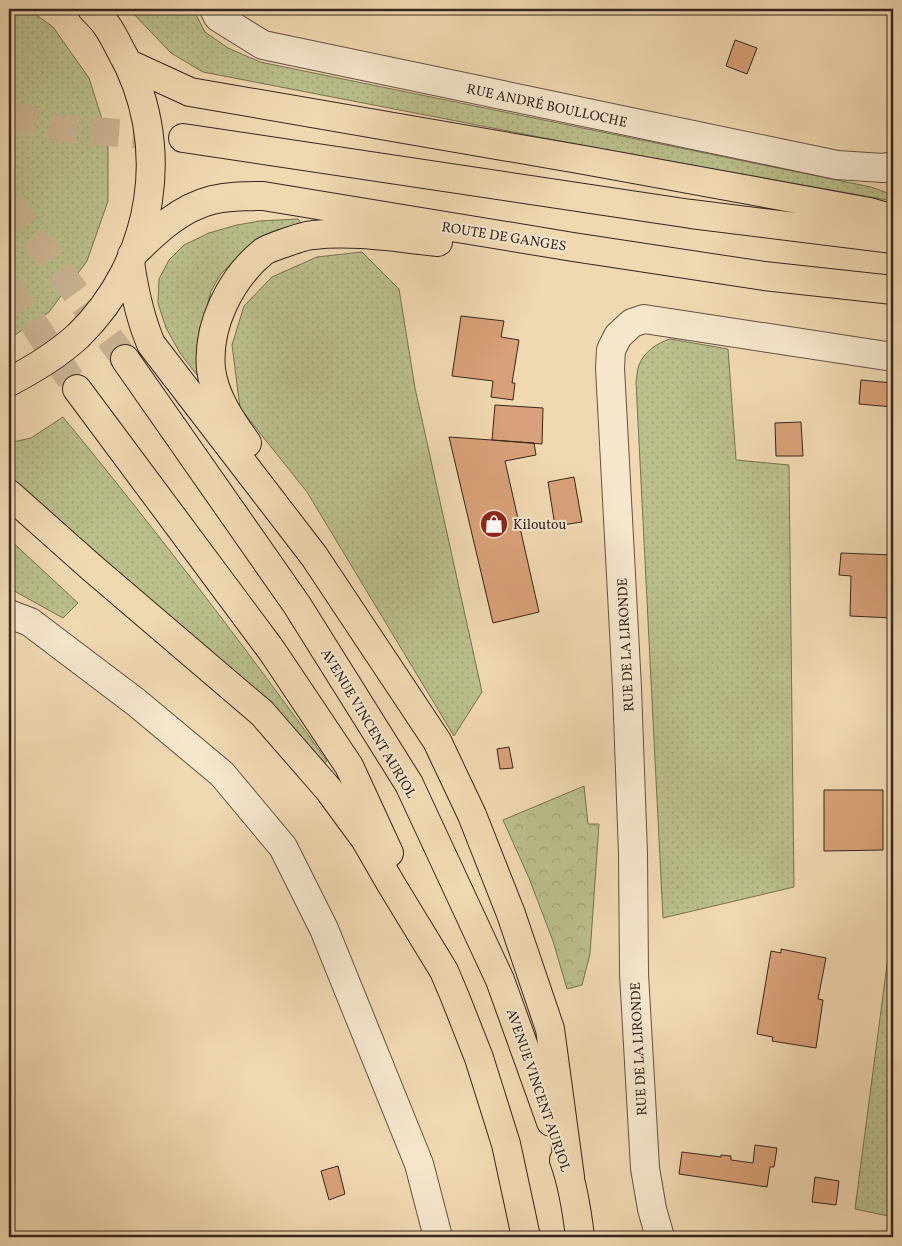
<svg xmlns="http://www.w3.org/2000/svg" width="902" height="1246" viewBox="0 0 902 1246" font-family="Vollkorn,serif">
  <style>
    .grass { fill: url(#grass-dots); stroke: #787254 }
    .forest { fill: url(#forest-crowns); stroke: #787254 }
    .building { fill: #d9a179; stroke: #36261d }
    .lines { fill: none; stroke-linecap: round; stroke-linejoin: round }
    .major-tunnel { stroke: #cbb493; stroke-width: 28; stroke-dasharray: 28 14; stroke-linecap: butt }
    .minor-casing { stroke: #645242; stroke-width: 30 }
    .major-casing { stroke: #36261d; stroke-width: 30 }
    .minor { stroke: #f5e6cc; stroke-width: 28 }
    .major { stroke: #f0d8b1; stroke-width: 28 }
    .labels { text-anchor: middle; stroke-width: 4; stroke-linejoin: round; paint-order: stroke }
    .street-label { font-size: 14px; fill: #36261d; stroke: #f5e6cc }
    .poi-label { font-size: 14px; fill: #36261d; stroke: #f5e6cc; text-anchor: start }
  </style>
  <defs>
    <pattern id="grass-dots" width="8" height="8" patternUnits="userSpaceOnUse" patternTransform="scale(1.25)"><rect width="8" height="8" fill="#babf8c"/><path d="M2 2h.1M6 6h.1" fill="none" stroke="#a0a478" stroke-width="1.8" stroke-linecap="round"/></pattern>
    <pattern id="forest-crowns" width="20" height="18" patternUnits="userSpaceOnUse" patternTransform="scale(1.25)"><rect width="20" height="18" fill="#babf8c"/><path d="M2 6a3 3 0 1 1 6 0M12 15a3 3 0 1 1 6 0" fill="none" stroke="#a0a478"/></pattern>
  </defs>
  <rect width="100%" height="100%" fill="#f0d8b1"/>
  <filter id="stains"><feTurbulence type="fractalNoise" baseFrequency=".004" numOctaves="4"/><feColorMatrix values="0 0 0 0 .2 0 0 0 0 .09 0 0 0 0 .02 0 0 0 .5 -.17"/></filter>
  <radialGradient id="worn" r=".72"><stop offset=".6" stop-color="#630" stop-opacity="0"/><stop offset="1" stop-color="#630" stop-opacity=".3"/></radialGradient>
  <path class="grass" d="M 9,9 L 28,9 L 53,27 L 89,78 L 108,138 L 108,201 L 87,261 L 49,312 L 9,339 Z
    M 129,9 L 193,9 L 205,32 L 228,48 L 260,62 L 871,187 L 893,195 L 893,201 L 596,148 L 203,72 L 171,53 Z
    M 298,219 L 303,225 L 280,230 L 246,248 L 220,275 L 211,291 L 206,310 L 200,339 L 197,375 L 180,353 L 166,328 L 158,303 L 159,279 L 169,260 L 184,245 L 209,233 L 237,225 L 260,221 Z
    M 362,252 L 399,289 L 415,388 L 482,692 L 454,736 L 307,492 L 240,408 L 232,345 L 244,306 L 272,277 L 317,257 Z
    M 670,339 L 728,349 L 736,460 L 789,465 L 794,887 L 663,918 L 636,382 C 637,376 637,370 639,365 C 644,352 657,343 670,339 Z
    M 63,417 C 155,529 243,644 327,761 L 321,765 L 248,686 L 9,479 L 9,443 L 31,438 Z
    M 9,539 L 78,603 L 63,618 L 9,588 Z
    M 893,919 L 893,1217 L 855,1209 Z"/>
  <path class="forest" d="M 584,786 L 588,824 L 599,824 L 590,954 L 582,985 L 567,989 L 553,941 L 529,878 L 503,820 Z"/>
  <path class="building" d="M 735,40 L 757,48 L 747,74 L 726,66 Z
    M 461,316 L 504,321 L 501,337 L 519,340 L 512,383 L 515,383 L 513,400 L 491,397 L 493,381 L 452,376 Z
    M 861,380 L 893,383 L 893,407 L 859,404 Z
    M 495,405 L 543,408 L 542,444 L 492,440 Z
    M 801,422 L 803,456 L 776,456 L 775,423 Z
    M 449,437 L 534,443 L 536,455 L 505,461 L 539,612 L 493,623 Z
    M 574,477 L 582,522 L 555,526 L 548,482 Z
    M 841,553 L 893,555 L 893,618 L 850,616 L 851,576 L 839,575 Z
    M 509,747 L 513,768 L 500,769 L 497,749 Z
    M 824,790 L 883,790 L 883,850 L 824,851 Z
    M 781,949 L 826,958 L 818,999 L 823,1000 L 816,1048 L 772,1041 L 773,1037 L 757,1034 L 771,951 L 781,953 Z
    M 755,1145 L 777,1148 L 774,1167 L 770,1167 L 767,1187 L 679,1174 L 682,1152 L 721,1157 L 721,1155 L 731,1156 L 731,1160 L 753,1163 Z
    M 338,1166 L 345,1194 L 329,1200 L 321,1171 Z
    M 815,1177 L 839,1181 L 836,1205 L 812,1202 Z"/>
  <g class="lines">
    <path class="major-tunnel" d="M 9,115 L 57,128 L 183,138
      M 9,203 L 125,359
      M 9,286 L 77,389"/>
    <defs>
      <path id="minor" d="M 214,9 L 218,17 L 263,45 L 837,165 L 883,168 L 893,166
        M 9,614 L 30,622 L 137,703 L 222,774 L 283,847 L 324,929 L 419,1164 L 438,1237
        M 660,1237 L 652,1209 L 645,1168 L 634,974 L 633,854 L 627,688 L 610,368 L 611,350 L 618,336 L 632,323 L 644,319 L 893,357"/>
      <path id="major" d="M 129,64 L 190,92 L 584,160 L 869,212 L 893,219
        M 183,138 L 691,214 L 893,239
        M 132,255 C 155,232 180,208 212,200 C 229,196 246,196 263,196 L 573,247 L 764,276 L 893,290
        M 130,262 C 134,290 140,318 151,344 L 314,556 L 437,741 L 472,815 L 511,914 L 550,1029 L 570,1177
        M 125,359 L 297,605 L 409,784 L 500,980 L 551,1122
        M 9,382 C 34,369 57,355 78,336 C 155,261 174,143 120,49 C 116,41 112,33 107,26 C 103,20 97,14 92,9
        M 77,389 L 272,651 L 349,766 L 389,853
        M 247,443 C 231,421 214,396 211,369 C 207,326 230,279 263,252 C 268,248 306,235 313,235 C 353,230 398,238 438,242
        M 9,494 L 91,567 L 262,713 L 329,790 L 365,839 L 391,884 L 444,971 L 455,997 L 479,1058 L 506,1144 L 526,1237
        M 564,1160 C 573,1185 577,1211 580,1237"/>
    </defs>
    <use href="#minor" class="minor-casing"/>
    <use href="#major" class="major-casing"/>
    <use href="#minor" class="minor"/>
    <use href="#major" class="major"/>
  </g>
  <defs>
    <symbol id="shop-disc" viewBox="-11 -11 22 22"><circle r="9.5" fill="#8f2418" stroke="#f5e6cc"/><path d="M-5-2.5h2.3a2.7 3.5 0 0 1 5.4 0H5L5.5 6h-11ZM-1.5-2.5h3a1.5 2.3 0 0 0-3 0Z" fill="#fff"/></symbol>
  </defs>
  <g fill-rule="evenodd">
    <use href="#shop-disc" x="478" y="508" width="32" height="32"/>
  </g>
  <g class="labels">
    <g class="street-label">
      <text transform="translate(547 105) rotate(12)" y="5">RUE ANDRÉ BOULLOCHE</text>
      <text transform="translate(504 236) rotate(9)" y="5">ROUTE DE GANGES</text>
      <text transform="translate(625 645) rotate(-93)" y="5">RUE DE LA LIRONDE</text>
      <text transform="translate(369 723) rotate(59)" y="5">AVENUE VINCENT AURIOL</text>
      <text transform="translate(638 1049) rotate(-93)" y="5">RUE DE LA LIRONDE</text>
      <text transform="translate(539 1090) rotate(71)" y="5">AVENUE VINCENT AURIOL</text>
    </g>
    <g class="poi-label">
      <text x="513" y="529">Kiloutou</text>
    </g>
  </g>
  <rect width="902" height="1246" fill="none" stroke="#f0d8b1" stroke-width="30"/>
  <rect x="10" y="10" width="882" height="1226" fill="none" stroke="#36261d" stroke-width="2.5"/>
  <rect x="15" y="15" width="872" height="1216" fill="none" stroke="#36261d"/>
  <rect width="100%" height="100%" filter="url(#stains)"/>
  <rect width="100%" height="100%" fill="url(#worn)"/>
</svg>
